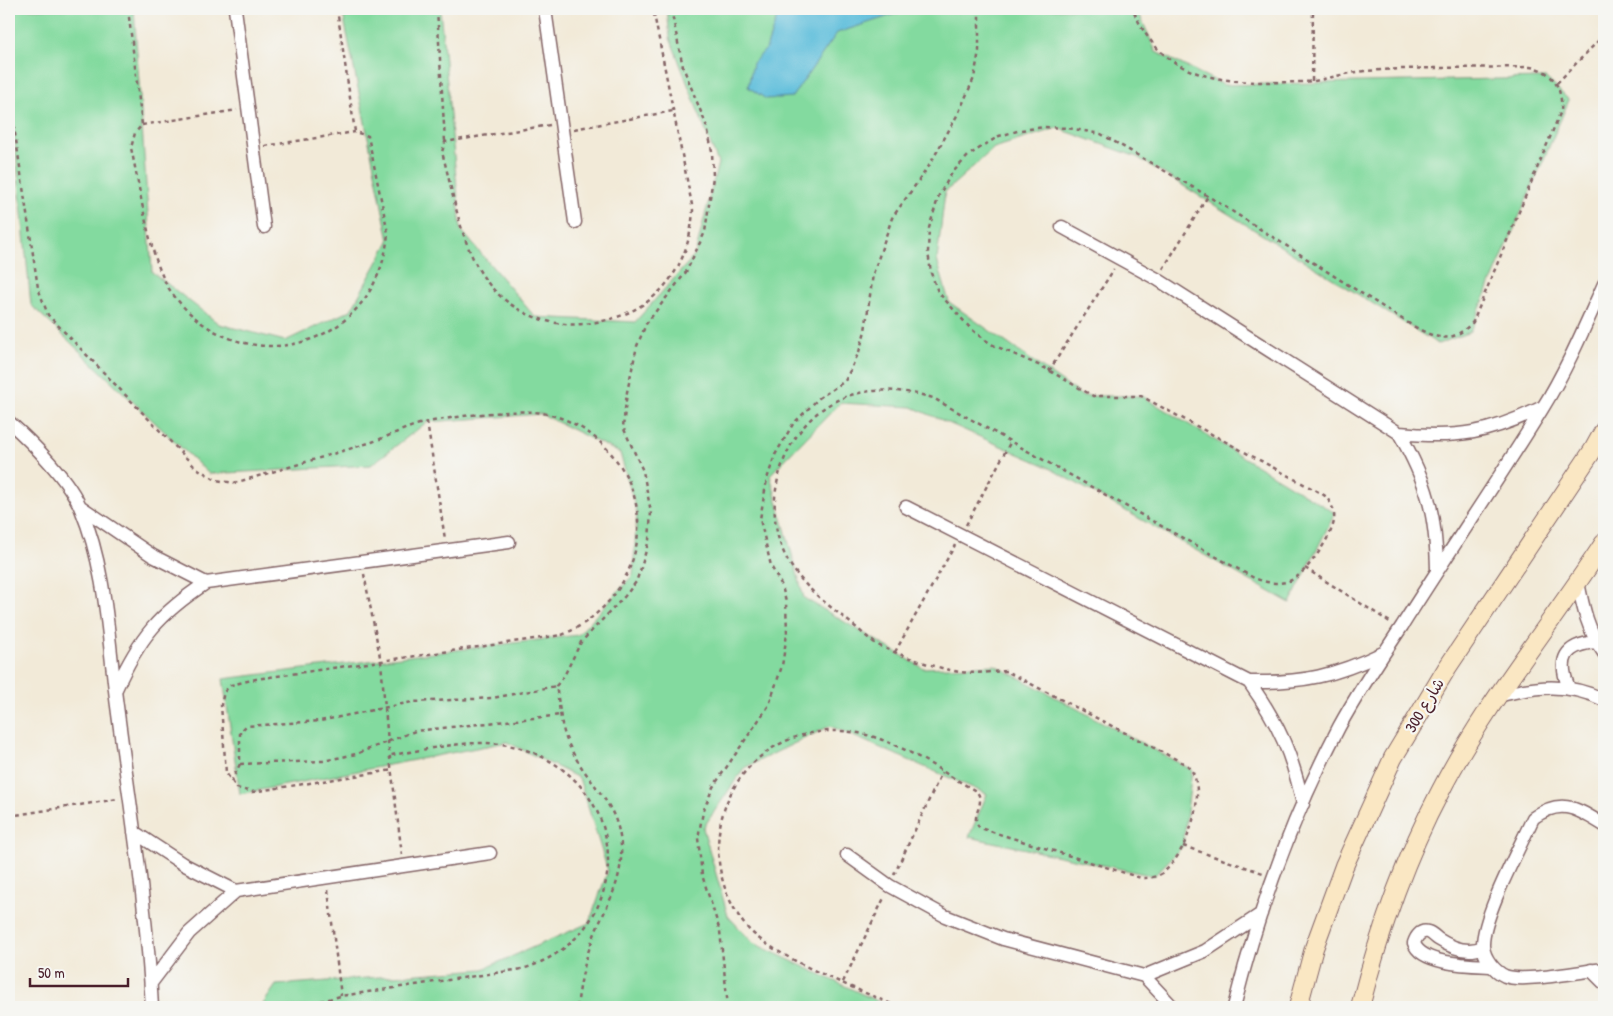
<svg xmlns="http://www.w3.org/2000/svg" width="1613" height="1016" viewBox="0 0 1613 1016" font-family="'Patrick Hand','Playpen Sans Arabic',sans-serif">
  <style>
    .green { fill: #83da9f; stroke: #667c65 }
    .water { fill: #5dbedb; stroke: #546e83 }
    .lines { fill: none; stroke-linecap: round; stroke-linejoin: round }
    .street-casing { stroke: #856668; stroke-width: 15 }
    .secondary-casing { stroke: #856668; stroke-width: 20 }
    .path { stroke: #856668; stroke-width: 2.5; stroke-dasharray: 4 4; stroke-linecap: butt }
    .street { stroke: #fff; stroke-width: 12 }
    .secondary { stroke: #fae7c3; stroke-width: 18 }
    .labels { text-anchor: middle; stroke-width: 4.5; stroke-linejoin: round; paint-order: stroke }
    .street-label { font-size: 16px; fill: #4a1f2b; stroke: #f6f6f2 }
  </style>
  <rect width="100%" height="100%" fill="#f6f6f2"/>
  <filter id="ink" filterUnits="userSpaceOnUse"><feTurbulence type="fractalNoise" baseFrequency=".02" numOctaves="2"/><feDisplacementMap in="SourceGraphic" scale="10" xChannelSelector="R" yChannelSelector="G"/><feConvolveMatrix kernelMatrix="1 2 1 2 8 2 1 2 1" color-interpolation-filters="sRGB"/></filter>
  <filter id="wash" filterUnits="userSpaceOnUse"><feTurbulence type="fractalNoise" baseFrequency=".0096" numOctaves="4" result="noise"/><feDisplacementMap in="SourceGraphic" scale="20" xChannelSelector="R" yChannelSelector="G"/><feGaussianBlur stdDeviation="1.12" result="paint"/><feColorMatrix in="noise" values="0 0 0 0 0 0 0 0 0 0 0 0 0 0 0 0 0 1.4 0 .05"/><feComposite in="paint" operator="in"/></filter>
  <g filter="url(#wash)">
    <rect width="100%" height="100%" fill="#f2ead8"/>
    <path class="green" d="M 9,9 L 134,9 L 152,272 L 219,324 L 285,341 L 351,310 L 389,241 L 342,9 L 440,9 L 461,230 L 535,317 L 635,322 L 695,255 L 718,163 L 670,38 L 667,9 L 1137,9 L 1156,52 L 1224,85 L 1546,78 L 1569,100 L 1470,332 L 1438,344 L 1137,157 L 1057,128 L 994,148 L 945,192 L 937,260 L 949,302 L 1082,396 L 1142,396 L 1335,513 L 1290,603 L 1044,465 L 912,407 L 840,403 L 770,475 L 804,598 L 923,668 L 995,665 L 1192,770 L 1183,846 L 1154,876 L 969,837 L 987,794 L 830,726 L 744,768 L 703,828 L 728,916 L 753,943 L 890,1007 L 261,1007 L 276,985 L 483,969 L 589,923 L 608,871 L 579,778 L 507,742 L 240,794 L 223,679 L 578,635 L 633,575 L 637,513 L 620,453 L 541,414 L 427,422 L 371,465 L 209,474 L 31,305 L 9,82 Z"/>
    <path class="water" d="M 780,9 L 911,9 L 837,33 L 792,97 L 766,99 L 748,87 L 753,63 L 766,49 Z"/>
  </g>
  <g filter="url(#ink)">
    <g class="lines">
      <defs>
        <path id="street" d="M 235,9 L 264,227
          M 545,9 L 575,222
          M 1062,227 L 1157,279 L 1399,433 C 1458,439 1490,433 1543,407
          M 9,422 C 32,442 70,481 81,509 C 107,571 108,640 117,706 C 130,806 147,907 152,1007
          M 1399,433 C 1427,482 1436,513 1437,570
          M 81,507 L 153,556 L 206,583
          M 906,507 L 1249,682 C 1303,683 1335,676 1383,653
          M 1578,582 C 1583,608 1588,631 1604,653
          M 1249,682 C 1279,724 1292,754 1303,804
          M 1569,688 C 1557,659 1565,645 1596,642
          M 116,689 C 139,638 159,614 206,583 L 509,542
          M 1498,696 C 1534,686 1569,682 1604,700
          M 1604,825 C 1577,809 1562,797 1533,818 C 1520,847 1482,917 1483,946 C 1484,958 1494,971 1505,976 C 1523,983 1583,971 1604,969
          M 134,832 L 183,864 L 236,891
          M 847,855 L 890,886 L 945,916 L 1003,939 L 1144,976 L 1173,1007
          M 1483,947 C 1468,954 1452,948 1438,939 C 1435,937 1432,933 1428,932 C 1420,930 1416,937 1414,943 C 1421,965 1472,965 1492,966
          M 1591,970 L 1604,983
          M 1144,976 L 1205,951 L 1261,914
          M 151,983 L 189,933 L 236,891 L 490,853
          M 1234,1007 C 1258,911 1293,815 1339,727 C 1358,692 1380,659 1402,626 C 1448,553 1497,482 1542,409 C 1567,369 1585,326 1604,284"/>
        <path id="secondary" d="M 1298,1007 L 1314,948 L 1344,866 L 1393,758 L 1447,668 L 1593,450 L 1604,430
          M 1360,1007 C 1379,933 1404,860 1440,792 C 1484,705 1551,625 1604,543"/>
      </defs>
      <use href="#street" class="street-casing"/>
      <use href="#secondary" class="secondary-casing"/>
      <path class="path" d="M 128,9 L 142,125 L 135,133 L 131,148 C 140,187 149,262 172,293 C 240,386 378,351 388,233 L 368,136 L 355,132 L 337,9
        M 437,9 L 445,142
        M 1312,81 L 1313,9
        M 1557,83 L 1604,35
        M 9,93 L 38,288 L 48,315 L 195,467 L 216,480 L 234,483 C 280,470 326,456 372,442 C 390,436 411,425 428,422 C 458,416 504,410 534,412 C 559,414 583,426 601,443 C 666,504 641,601 562,635 L 256,679 L 231,685 L 224,692 L 221,705 L 226,773 L 237,788 L 252,792 L 393,770
        M 142,125 L 237,110
        M 550,125 L 445,142 L 442,152 C 454,195 462,257 494,290 C 517,314 550,327 583,324 C 649,318 689,276 693,210 L 653,9
        M 574,129 L 673,111
        M 265,146 L 355,132
        M 1163,269 L 1208,196
        M 1049,371 L 1114,269
        M 427,422 L 445,539
        M 966,525 L 1011,441
        M 1305,568 L 1390,622
        M 364,574 L 381,662 L 388,742 L 402,855
        M 895,652 L 955,545
        M 240,764 L 323,761 L 356,754 L 415,731 L 561,715
        M 231,782 L 240,764 L 240,732 L 246,726 L 320,721 L 412,702 L 493,698 L 556,686
        M 9,816 L 118,799
        M 1183,846 L 1263,873
        M 894,875 L 942,772
        M 328,890 L 341,996
        M 843,982 L 885,896
        M 297,1007 L 341,996 L 522,969 C 635,936 638,787 523,749 C 482,735 433,749 391,755
        M 577,1007 C 580,985 584,962 592,941 C 602,913 619,890 621,859 C 624,803 589,789 569,745 C 560,727 560,706 556,686 L 564,676 L 581,642 L 625,596 L 636,582 L 641,568 L 649,540 L 651,512 L 643,471 L 623,427 L 627,392 L 637,346 L 646,324 L 686,272 L 705,232 L 713,177 L 712,151 L 707,127 L 683,67 L 671,9
        M 728,1007 L 720,931 L 702,875 L 698,838 L 703,812 L 713,787 L 769,705 L 782,666 L 787,634 L 786,602 L 782,586 L 771,566 L 760,519 L 767,479 L 775,455 L 793,424 L 819,398 L 845,381 L 859,352 L 865,331 L 873,274 L 892,218 L 929,166 L 959,112 L 974,78 L 979,51 L 979,9
        M 898,1007 C 860,990 769,956 745,925 C 683,844 734,728 839,731 C 889,732 934,768 976,791 C 988,804 968,816 980,828 L 1141,878 C 1150,878 1159,877 1166,870 C 1187,852 1211,786 1187,765 L 1006,671 C 987,672 969,675 950,670 C 928,665 903,656 882,647 C 871,642 861,631 852,624 C 822,600 791,579 779,540 C 765,492 785,431 830,404 C 861,386 900,388 933,398 L 1254,578 C 1267,583 1283,586 1295,578 C 1308,570 1333,535 1334,520 C 1335,510 1331,502 1324,495 L 1141,396 L 1093,396 L 1045,368 L 991,344 L 971,329 L 938,292 L 931,273 L 928,252 L 929,228 L 939,195 L 952,173 L 969,155 L 999,136 L 1021,130 L 1044,127 L 1068,128 L 1101,134 L 1208,196 L 1413,326 C 1439,340 1451,344 1473,322 L 1561,111 C 1563,89 1553,70 1530,67 C 1475,68 1421,67 1366,71 C 1349,72 1331,78 1314,81 C 1295,83 1276,82 1257,82 C 1200,81 1155,66 1133,9"/>
      <use href="#street" class="street"/>
      <use href="#secondary" class="secondary"/>
    </g>
  </g>
  <g class="labels">
    <g class="street-label">
      <text transform="translate(1424 705) rotate(-59)" y="6">شارع 300</text>
    </g>
  </g>
  <rect width="1613" height="1016" fill="none" stroke="#f6f6f2" stroke-width="30"/>
  <path d="M30 978v8h98v-8" fill="none" stroke="#4a1f2b" stroke-width="2.5"/>
  <text x="38" y="978" font-size="15" fill="#4a1f2b" stroke="#f6f6f2" stroke-width="4" paint-order="stroke">50 m</text>
</svg>
